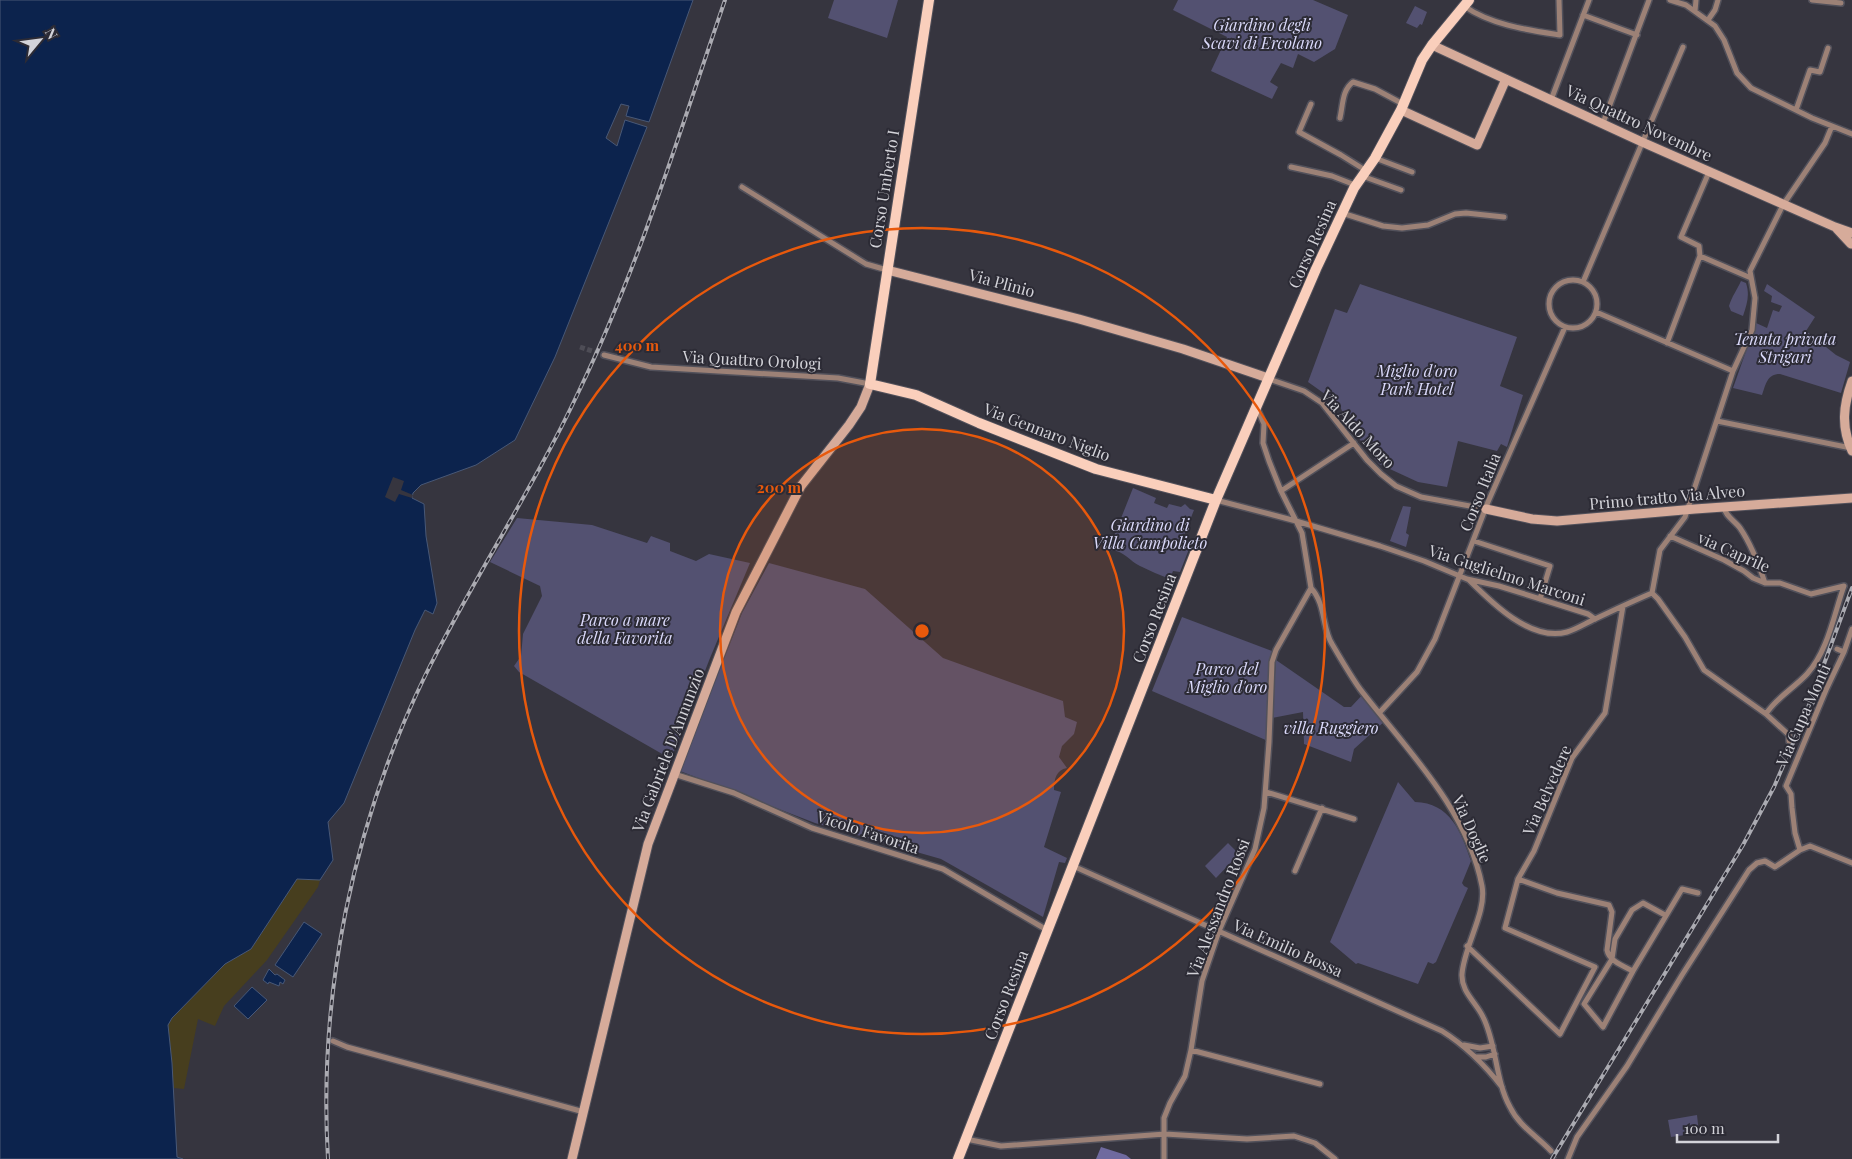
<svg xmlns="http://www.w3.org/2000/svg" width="1852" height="1159" viewBox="0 0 1852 1159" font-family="'Playfair Display',serif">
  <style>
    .green { fill: #535171 }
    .forest { fill: #6f6a9f }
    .sand { fill: #473e1e }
    .water { fill: #0c234d; stroke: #485877 }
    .pier { fill: #36353f }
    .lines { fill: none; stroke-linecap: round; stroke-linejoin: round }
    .street-tunnel { stroke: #4e4d56; stroke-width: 5; stroke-dasharray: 5 2.5; stroke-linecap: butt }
    .street-casing { stroke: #52515b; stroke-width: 8 }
    .secondary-casing { stroke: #52515b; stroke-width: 11 }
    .primary-casing { stroke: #52515b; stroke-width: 12 }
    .street { stroke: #9c8176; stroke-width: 5 }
    .secondary { stroke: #d6ab9a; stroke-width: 9 }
    .primary { stroke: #facfbc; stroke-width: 10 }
    .rail-casing { stroke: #ababb2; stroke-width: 4 }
    .rail { stroke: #2c2b35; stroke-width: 2; stroke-dasharray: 5.5; stroke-linecap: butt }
    .ring { fill: none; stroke: #e8590c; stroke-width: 2.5 }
    .labels { text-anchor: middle; stroke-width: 4; stroke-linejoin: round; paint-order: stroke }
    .park-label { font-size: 16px; font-style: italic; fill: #dbdafb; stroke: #2c2b35 }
    .street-label { font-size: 16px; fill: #d3d3d9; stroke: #2c2b35 }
    .centre { fill: #e8590c; stroke: #2c2b35; stroke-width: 2.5 }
    .ring-label { font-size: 15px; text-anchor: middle; font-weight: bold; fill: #e8590c; stroke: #2c2b35; stroke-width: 4; stroke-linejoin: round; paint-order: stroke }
  </style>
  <rect width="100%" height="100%" fill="#36353f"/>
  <path class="green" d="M 834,0 L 898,0 L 887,38 L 828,18 Z
    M 1178,0 L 1313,0 L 1348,15 L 1335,49 L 1314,62 L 1298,54 L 1293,68 L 1281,63 L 1270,82 L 1278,87 L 1272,99 L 1211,71 L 1227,37 L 1173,10 Z
    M 1415,6 L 1427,12 L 1422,25 L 1420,24 L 1417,28 L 1406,23 Z
    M 1741,281 L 1746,283 C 1750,295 1747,304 1743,316 L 1731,311 L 1729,306 C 1732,296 1737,290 1741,281 Z
    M 1360,284 L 1517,337 L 1500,386 L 1523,395 L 1507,447 L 1501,444 L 1497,451 L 1458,441 L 1447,487 L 1418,482 L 1379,464 L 1350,427 L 1354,416 L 1342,411 L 1339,404 L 1308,382 L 1335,309 L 1347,313 Z
    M 1767,284 L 1815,317 L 1806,331 L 1836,355 L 1850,362 L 1841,393 L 1780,374 C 1767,374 1766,384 1762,395 L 1733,388 L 1756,323 L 1767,328 L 1773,310 L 1779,312 L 1782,306 L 1771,302 L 1772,296 L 1764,291 Z
    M 1133,488 L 1156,498 L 1154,503 L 1167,508 L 1169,504 L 1181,507 L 1185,504 L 1190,509 L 1194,510 L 1182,540 L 1191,544 L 1180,572 L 1173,571 L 1170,579 C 1160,575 1150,571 1140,566 C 1129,561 1122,548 1108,551 Z
    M 1403,506 L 1411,507 L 1406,533 L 1409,535 L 1406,547 L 1390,541 Z
    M 517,518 L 592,525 L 647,543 L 651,536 L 670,543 L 670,551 L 696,561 L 709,554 L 750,563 L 710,658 L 671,759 L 519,672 L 514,666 L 521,656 L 523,634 L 542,596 L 540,586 L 490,562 Z
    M 769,563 L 865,589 L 943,658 L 1063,701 L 1065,717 L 1077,722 L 1074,734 L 1062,746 L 1059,757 L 1067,768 C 1056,770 1054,779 1054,790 L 1061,792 L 1044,847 L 1067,858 L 1065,863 L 1059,862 L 1043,917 L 941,859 L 815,823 L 680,771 L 742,613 Z
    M 1182,617 L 1272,651 L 1269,675 L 1268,741 L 1152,691 Z
    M 1276,660 L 1344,707 L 1351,707 L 1364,693 L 1386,720 L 1354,749 L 1351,762 L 1304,744 L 1303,712 L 1272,718 Z
    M 1398,782 L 1415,802 C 1450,803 1461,831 1471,861 L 1462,883 L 1464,886 L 1468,888 L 1436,962 L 1433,964 L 1428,962 L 1418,984 L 1358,963 L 1356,964 L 1330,942 Z
    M 1228,843 L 1239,854 L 1216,878 L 1205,866 Z
    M 1697,1115 L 1699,1133 L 1671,1137 L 1668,1120 Z"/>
  <path class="forest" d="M 1101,1147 L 1126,1155 L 1131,1159 L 1096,1159 Z"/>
  <path class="sand" d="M 297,879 L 320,880 L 318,887 L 267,960 L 224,1006 L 215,1026 L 198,1019 L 184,1089 L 174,1088 L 168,1025 L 172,1018 L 225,964 L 251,949 Z"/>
  <path class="water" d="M 0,0 L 693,0 L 649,122 L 626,116 L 629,106 L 621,104 L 606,138 L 617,146 L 625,120 L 647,127 L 555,357 L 515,440 L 476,465 L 421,485 L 413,493 L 412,498 L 424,504 L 426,536 L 437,603 L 433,614 L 425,610 L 415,630 L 344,803 L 328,822 L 333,860 L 320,880 L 297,879 L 251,949 L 225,964 L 172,1018 L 168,1025 L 172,1063 L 177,1157 L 183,1159 L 0,1159 Z
    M 304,922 L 322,934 L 293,977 L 275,965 Z
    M 269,969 L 275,975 L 277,974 L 285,980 L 283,984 L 280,982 L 279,986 L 269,982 L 268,984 L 263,980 Z
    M 252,987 L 267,1000 L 248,1019 L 234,1006 Z"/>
  <path class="pier" d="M 393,477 L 404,481 L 401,490 L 413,495 L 412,498 L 399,494 L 395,502 L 385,497 Z"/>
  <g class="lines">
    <path class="street-tunnel" d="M 580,347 L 604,355
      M 1829,646 L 1837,649
      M 1551,1151 L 1555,1159"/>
    <defs>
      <path id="street" d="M 1670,0 L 1686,5 L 1715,26 L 1724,40 L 1737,73 L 1751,88 L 1812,118 L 1852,134
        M 1812,0 L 1841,3
        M 1464,6 C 1491,25 1528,30 1560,35 L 1559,0
        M 1695,11 L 1696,0
        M 1583,15 L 1637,35
        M 1708,20 L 1715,10 L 1718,0
        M 1551,100 L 1589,0
        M 1311,104 L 1299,132 L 1341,155 L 1365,170
        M 1796,110 L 1810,70 L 1820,72 L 1828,48
        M 1340,118 C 1343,105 1342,90 1353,82 L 1375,89 L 1403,104
        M 1603,123 L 1649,0
        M 1375,158 L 1412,172
        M 1291,167 L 1332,176 L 1355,185
        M 1362,176 L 1401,190
        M 742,187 L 866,264 L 887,270
        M 1342,213 L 1383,226 L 1402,228 L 1428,225 L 1455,214 L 1466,213 L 1504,217
        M 1700,256 L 1699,246 L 1681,237 L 1709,172
        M1549 304a24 24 0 1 1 48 0a24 24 0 1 1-48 0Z
        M 1583,282 L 1683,47
        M 1596,312 L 1733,371
        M 1667,343 L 1700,256 L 1751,278
        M 604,355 L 651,367 L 838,378 L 870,384
        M 1269,379 L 1304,391 L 1322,403 L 1367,460 L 1381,474 L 1396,486 L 1421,497 L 1486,509
        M 1717,421 L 1851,448
        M 1281,491 L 1354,443
        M 1216,500 L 1296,521 L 1380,546 L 1424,561 L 1467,579 L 1499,586 L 1588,614 L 1595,619
        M 1724,507 C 1725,516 1735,521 1740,528 C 1751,544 1759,565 1765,583
        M 1670,536 L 1724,560 L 1744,571 L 1753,578 L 1765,583 L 1780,583 L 1811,594 L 1844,586
        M 1474,541 L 1550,566 L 1540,599
        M 1469,580 C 1492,603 1531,642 1567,632 C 1577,629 1586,623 1595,619 C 1614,610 1633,601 1652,593
        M 1311,588 C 1326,604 1322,629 1332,644 C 1341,659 1350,675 1360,689 C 1406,749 1467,808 1482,886 C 1487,912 1464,946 1462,974 C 1461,992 1476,1002 1483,1017 C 1497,1045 1495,1080 1510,1107 C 1519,1126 1537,1136 1551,1151
        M 1652,593 L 1660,550 L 1685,517 L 1733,371 L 1752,330 L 1755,298 L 1750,271 L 1783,205 L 1825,143 L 1832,126
        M 1652,593 L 1658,599 L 1685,637 L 1704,670 L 1766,714 L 1789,735 L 1789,741
        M 1837,649 L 1844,652 L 1852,629
        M 1380,712 L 1417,672 L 1435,639 L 1488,502 L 1565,327
        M 1766,714 C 1776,698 1794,688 1807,674 C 1828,651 1834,614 1844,586
        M 674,774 L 734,793 L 812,828 L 943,869 L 1047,930
        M 1266,792 L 1354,819
        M 1800,850 L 1795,833 L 1792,808 L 1791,794 L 1786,786 L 1826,690 L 1844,652
        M 1073,866 L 1442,1031 C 1466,1046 1484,1064 1502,1087
        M 1295,871 L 1322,808
        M 1518,879 L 1557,893 L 1609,905 L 1612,912 L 1607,950 C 1609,961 1623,966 1633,971
        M 1665,915 L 1643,903 L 1632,910 L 1615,939 L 1612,959 L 1584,1004 L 1603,1027 L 1633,971 L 1682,889 L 1698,893
        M 1467,946 L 1560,1034 L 1595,967 L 1505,928 L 1518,879 L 1534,851 L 1572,758 L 1605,713 L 1623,606
        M 333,1041 L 347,1047 L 584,1112
        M 1464,1045 L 1480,1048 L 1493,1046
        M 1191,1050 L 1320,1084
        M 1476,1057 L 1486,1057 L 1495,1054
        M 966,1139 L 1001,1146 L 1165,1134 L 1247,1139 L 1294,1136 L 1315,1143 L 1335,1159
        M 1164,1159 L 1164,1118 L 1170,1103 L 1185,1076 L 1191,1050 L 1202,981 L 1219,931 L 1255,849 L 1264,808 L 1269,742 L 1272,662 L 1276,650 L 1311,588 L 1302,533 L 1281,491 L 1269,461 L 1263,443 L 1264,424 L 1257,408
        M 1568,1159 L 1577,1137 L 1627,1066 L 1682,975 L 1749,870 L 1757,863 L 1765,861 L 1775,867 L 1800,850 L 1810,846 L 1852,863"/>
      <path id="secondary" d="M 1432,45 L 1642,142 L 1835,227 L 1852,233
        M 1401,110 L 1477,145 L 1506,79
        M 1837,229 L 1851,244
        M 887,270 L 1079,319 L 1183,349 L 1268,378
        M 1852,381 C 1843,406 1841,427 1852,451
        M 1486,509 L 1532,519 L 1557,521 L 1695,509 L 1852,498
        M 572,1159 L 648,844 L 736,612 L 801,486 L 849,425 L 861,407 L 870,384"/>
      <path id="primary" d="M 929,0 L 870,384 L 916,395 L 979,423 L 1096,469 L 1216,500
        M 958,1159 L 1216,500 L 1316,269 L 1354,188 L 1375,158 L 1401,110 L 1422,60 L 1432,45 L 1469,0"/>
    </defs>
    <use href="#street" class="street-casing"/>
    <use href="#secondary" class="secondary-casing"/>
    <use href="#primary" class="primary-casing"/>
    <use href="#street" class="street"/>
    <use href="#secondary" class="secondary"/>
    <use href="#primary" class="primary"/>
    <defs>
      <path id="rail" d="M 328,1159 C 318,994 353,824 425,676 C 473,579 533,489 579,391 C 639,266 680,131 725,0
        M 1552,1159 L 1743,845 L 1774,787 L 1806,713 L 1852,588"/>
    </defs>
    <use href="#rail" class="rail-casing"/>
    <use href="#rail" class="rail"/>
  </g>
  <circle cx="922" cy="631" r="202" fill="#e8590c" fill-opacity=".12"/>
  <g class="ring">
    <circle cx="922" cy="631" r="202"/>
    <circle cx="922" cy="631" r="403"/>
  </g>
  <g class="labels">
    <g class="park-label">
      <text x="1262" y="31">Giardino degli<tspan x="1262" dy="18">Scavi di Ercolano</tspan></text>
      <text x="1785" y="345">Tenuta privata<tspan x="1785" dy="18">Strigari</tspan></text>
      <text x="1417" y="377">Miglio d'oro<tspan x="1417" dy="18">Park Hotel</tspan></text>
      <text x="1150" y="531">Giardino di<tspan x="1150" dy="18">Villa Campolieto</tspan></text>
      <text x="625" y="626">Parco a mare<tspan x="625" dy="18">della Favorita</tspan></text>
      <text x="1227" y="675">Parco del<tspan x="1227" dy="18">Miglio d'oro</tspan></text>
      <text x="1331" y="734">villa Ruggiero</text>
    </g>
    <g class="street-label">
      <text transform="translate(1639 123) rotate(25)" y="6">Via Quattro Novembre</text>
      <text transform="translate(884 189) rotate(-81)" y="6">Corso Umberto I</text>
      <text transform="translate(1312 244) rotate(-66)" y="6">Corso Resina</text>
      <text transform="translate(1002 283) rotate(15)" y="6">Via Plinio</text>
      <text transform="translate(752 360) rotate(3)" y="6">Via Quattro Orologi</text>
      <text transform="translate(1358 429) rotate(47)" y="6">Via Aldo Moro</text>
      <text transform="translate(1047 432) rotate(21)" y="6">Via Gennaro Niglio</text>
      <text transform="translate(1480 492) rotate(-68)" y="6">Corso Italia</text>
      <text transform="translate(1667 497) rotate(-5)" y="6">Primo tratto Via Alveo</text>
      <text transform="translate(1734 552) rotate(24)" y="6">via Caprile</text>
      <text transform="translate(1507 575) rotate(18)" y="6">Via Guglielmo Marconi</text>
      <text transform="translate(1154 618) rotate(-69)" y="6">Corso Resina</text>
      <text transform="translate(1803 715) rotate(-66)" y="6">Via Cupa Monti</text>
      <text transform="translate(668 750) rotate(-69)" y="6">Via Gabriele D'Annunzio</text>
      <text transform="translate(1547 790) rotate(-66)" y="6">Via Belvedere</text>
      <text transform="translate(1472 829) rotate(66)" y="6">Via Doglie</text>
      <text transform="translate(868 832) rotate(18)" y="6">Vicolo Favorita</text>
      <text transform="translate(1218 908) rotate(-69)" y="6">Via Alessandro Rossi</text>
      <text transform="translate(1288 948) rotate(24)" y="6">Via Emilio Bossa</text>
      <text transform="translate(1006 995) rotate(-69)" y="6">Corso Resina</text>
    </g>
  </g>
  <circle cx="922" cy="631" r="8" class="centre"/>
  <g class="ring-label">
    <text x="637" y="351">400 m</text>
    <text x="779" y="493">200 m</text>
  </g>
  <g transform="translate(40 40) rotate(61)" stroke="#2c2b35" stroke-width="4" paint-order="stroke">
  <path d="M0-4L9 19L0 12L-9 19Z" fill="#d3d3d9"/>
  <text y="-8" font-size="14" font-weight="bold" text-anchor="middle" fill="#d3d3d9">N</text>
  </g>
  <path d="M1677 1134v8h101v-8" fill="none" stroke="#d3d3d9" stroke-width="2.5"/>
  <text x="1684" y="1134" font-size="15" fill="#d3d3d9" stroke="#2c2b35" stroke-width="4" paint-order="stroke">100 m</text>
</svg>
